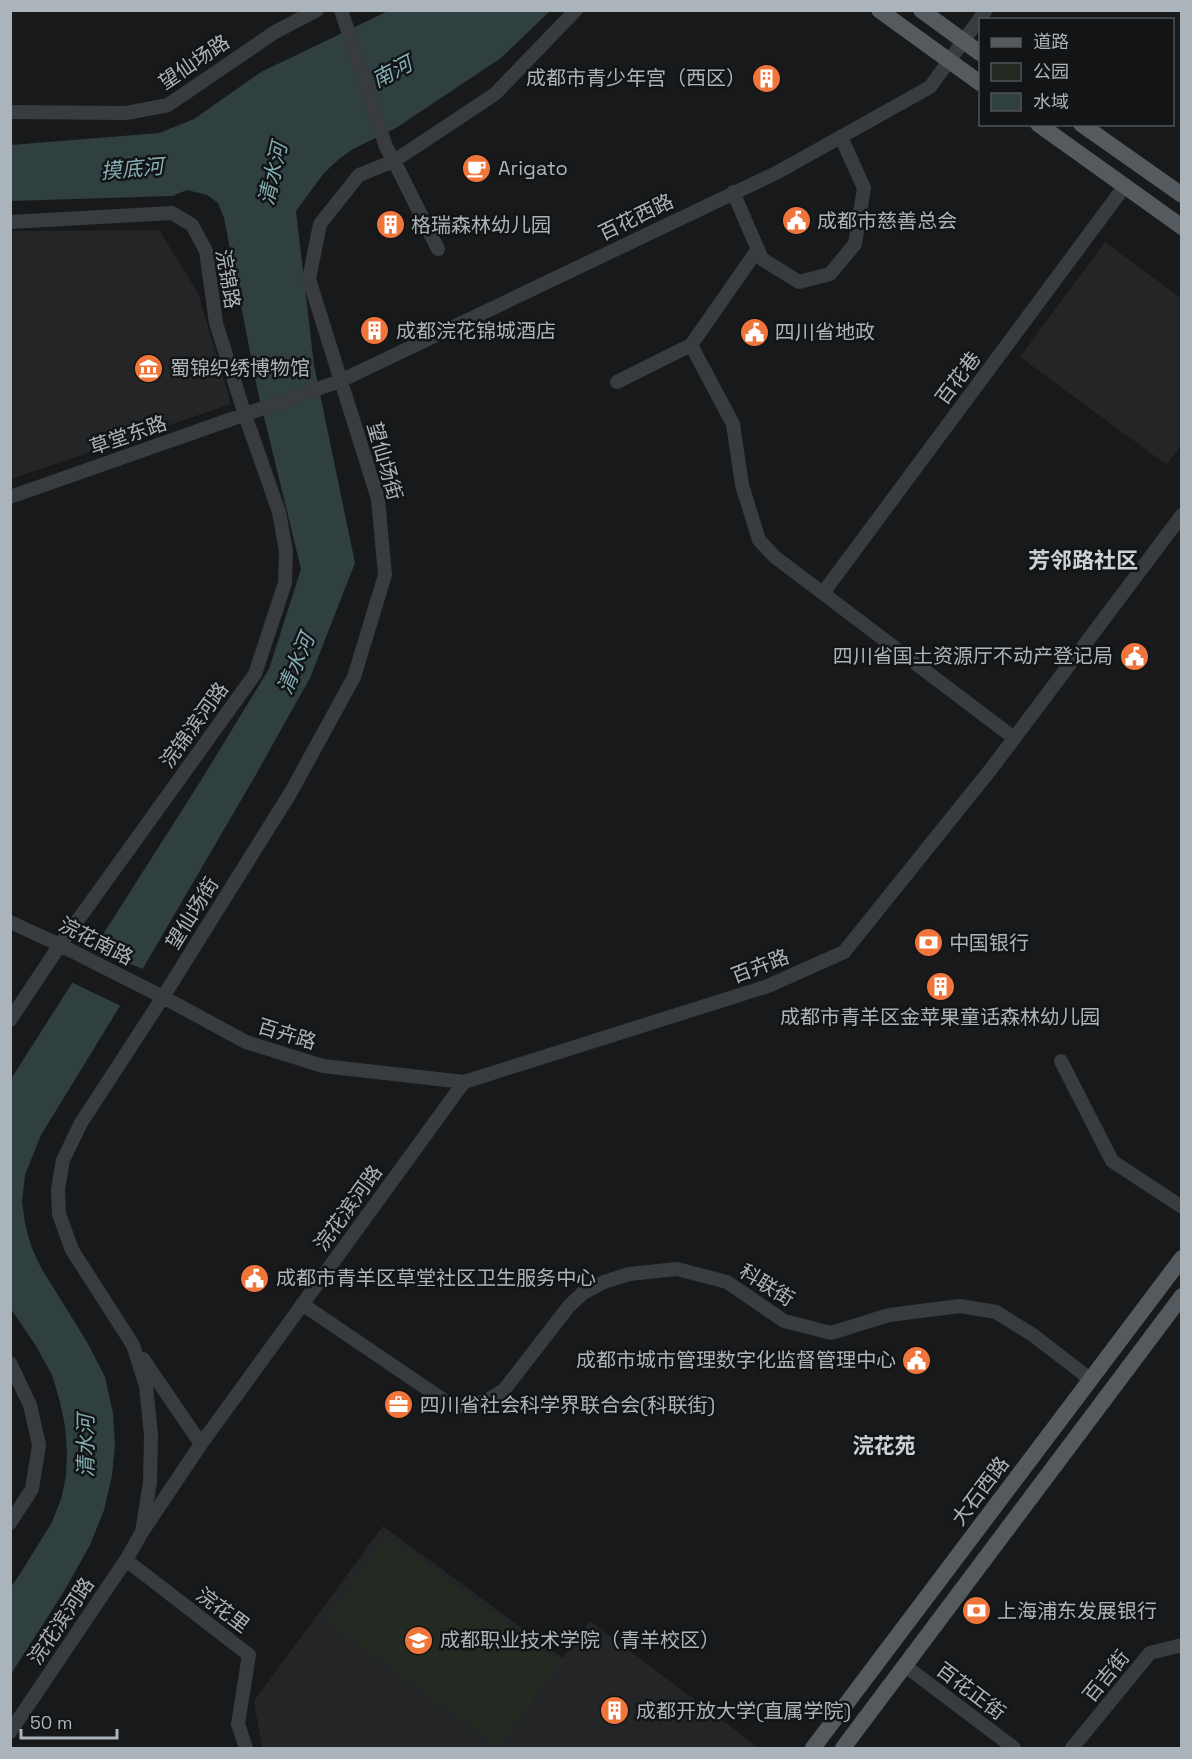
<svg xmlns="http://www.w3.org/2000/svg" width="1192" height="1759" viewBox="0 0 1192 1759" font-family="'Space Grotesk','Noto Sans SC',sans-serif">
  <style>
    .built { fill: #242527 }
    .green { fill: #232a22 }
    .water { fill: #303f40 }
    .pier { fill: #18191a }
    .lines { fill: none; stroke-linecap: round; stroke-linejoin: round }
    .minor { stroke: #393c3f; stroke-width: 14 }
    .major { stroke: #555a5e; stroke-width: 16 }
    .labels { text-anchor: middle; stroke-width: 5; stroke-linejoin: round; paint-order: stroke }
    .street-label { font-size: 20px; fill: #abb4ba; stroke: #131415 }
    .poi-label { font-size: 20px; fill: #abb4ba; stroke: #131415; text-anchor: start }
    .water-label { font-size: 21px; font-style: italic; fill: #82aeb4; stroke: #131415 }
    .neighbourhood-label { font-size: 21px; font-weight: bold; fill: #cbd2d6; stroke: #131415 }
    .quarter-label { font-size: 22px; font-weight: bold; fill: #cbd2d6; stroke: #131415 }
  </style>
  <rect width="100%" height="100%" fill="#18191a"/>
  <path class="built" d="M 159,230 L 198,293 L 231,404 L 11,479 L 11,231 Z
    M 1105,242 L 1181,298 L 1181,445 L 1167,465 L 1020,357 Z
    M 383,1526 L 563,1658 L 590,1621 L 759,1748 L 262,1748 L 254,1701 Z"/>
  <path class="green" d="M 387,1536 L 560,1662 L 499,1746 L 326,1620 Z"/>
  <path class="water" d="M 388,11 L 550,11 L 501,58 L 396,128 L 353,149 L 339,159 L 324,173 L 296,211 L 314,365 L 355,563 L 310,678 L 254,778 L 142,970 L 41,1135 L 25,1175 L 22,1202 L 25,1223 L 31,1246 L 40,1266 L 87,1342 L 105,1377 L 113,1413 L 115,1444 L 112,1476 L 104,1510 L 90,1545 L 63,1593 L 11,1674 L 11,1587 L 20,1574 L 52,1522 L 61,1499 L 66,1476 L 67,1452 L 65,1426 L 60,1402 L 52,1375 L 36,1346 L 11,1309 L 11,1079 L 200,782 L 269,669 L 301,569 L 257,388 L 224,218 L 218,203 L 207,195 L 187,190 L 172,196 L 11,201 L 11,145 L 159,133 L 194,119 L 261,72 Z"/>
  <path class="pier" d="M 91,947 L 145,970 L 123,1007 L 69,981 Z"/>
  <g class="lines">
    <path class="minor" d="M 341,10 L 386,147 L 394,161 L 438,249
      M 10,112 L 126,113 L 168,105 L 275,32 L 317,10
      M 733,192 L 762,259 L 799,282 L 830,274 L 855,244 L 864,188 L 841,137
      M 10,222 L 172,213 L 192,225 L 206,251 L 216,323 L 245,415 L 279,512 L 286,551 L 285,583 L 255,674 L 60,945 L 10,1020
      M 758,249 L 691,345 L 733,424 L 742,485 L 759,540 L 775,557 L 1014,738
      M 617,382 L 691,345
      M 10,497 L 340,381 L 778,172 L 930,87 L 986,10
      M 823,593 L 1124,187
      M 10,922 L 60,945 L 163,997 L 246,1042 L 323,1066 L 464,1082 L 768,986 L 844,952 L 991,769 L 1182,515
      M 1061,1061 L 1112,1161 L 1182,1207
      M 302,1304 L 445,1401 L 458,1406 L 473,1404 L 488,1400 L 504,1390 L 569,1306 L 583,1293 L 604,1282 L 629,1274 L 677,1269 L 727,1282 L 784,1321 L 831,1333 L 889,1315 L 960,1306 L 996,1312 L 1033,1335 L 1090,1379
      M 143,1359 L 201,1444
      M 10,1363 L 30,1405 L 39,1445 L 32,1489 L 10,1523
      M 142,1532 L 150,1482 L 151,1435 L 146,1386 L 133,1345 L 72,1250 L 59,1214 L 58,1189 L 63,1160 L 81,1123 L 163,997 L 291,792 L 354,677 L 385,575 L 378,499 L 309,279 L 320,224 L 359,175 L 394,161 L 495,94 L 576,10
      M 126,1560 L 249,1655 L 238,1724 L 246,1748
      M 904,1665 L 1014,1748
      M 10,1732 L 126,1560 L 142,1532 L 201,1444 L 464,1082
      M 1072,1748 L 1150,1653 L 1182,1645"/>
    <path class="major" d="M 879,10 L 980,83
      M 921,10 L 980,53
      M 1038,124 L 1182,227
      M 1081,124 L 1182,195
      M 813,1748 L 1182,1258
      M 843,1748 L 1182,1296"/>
  </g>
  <defs>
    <symbol id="building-disc" viewBox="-11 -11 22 22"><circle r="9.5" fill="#f0753a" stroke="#131415"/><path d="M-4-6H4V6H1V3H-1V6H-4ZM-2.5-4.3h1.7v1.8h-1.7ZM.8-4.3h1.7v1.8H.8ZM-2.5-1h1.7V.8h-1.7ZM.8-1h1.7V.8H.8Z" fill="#fff"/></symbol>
    <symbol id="cafe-disc" viewBox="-11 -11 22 22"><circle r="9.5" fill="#f0753a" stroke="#131415"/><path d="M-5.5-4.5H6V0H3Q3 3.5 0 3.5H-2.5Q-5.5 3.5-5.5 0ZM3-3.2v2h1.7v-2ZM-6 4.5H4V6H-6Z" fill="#fff"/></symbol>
    <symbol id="civic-disc" viewBox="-11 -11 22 22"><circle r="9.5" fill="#f0753a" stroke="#131415"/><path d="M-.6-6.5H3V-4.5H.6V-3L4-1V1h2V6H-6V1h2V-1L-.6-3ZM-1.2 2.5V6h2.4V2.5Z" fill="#fff"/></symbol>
    <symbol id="museum-disc" viewBox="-11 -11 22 22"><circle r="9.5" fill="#f0753a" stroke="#131415"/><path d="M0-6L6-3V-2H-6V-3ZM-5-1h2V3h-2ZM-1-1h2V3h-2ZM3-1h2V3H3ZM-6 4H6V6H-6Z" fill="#fff"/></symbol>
    <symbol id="bank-disc" viewBox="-11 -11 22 22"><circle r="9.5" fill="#f0753a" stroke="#131415"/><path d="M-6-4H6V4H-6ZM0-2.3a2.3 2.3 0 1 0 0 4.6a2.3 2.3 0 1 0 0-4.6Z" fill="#fff"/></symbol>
    <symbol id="office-disc" viewBox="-11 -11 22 22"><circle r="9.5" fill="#f0753a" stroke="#131415"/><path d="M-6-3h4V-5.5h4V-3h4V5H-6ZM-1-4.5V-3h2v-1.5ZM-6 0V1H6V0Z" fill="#fff"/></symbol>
    <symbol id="university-disc" viewBox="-11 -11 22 22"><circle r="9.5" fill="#f0753a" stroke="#131415"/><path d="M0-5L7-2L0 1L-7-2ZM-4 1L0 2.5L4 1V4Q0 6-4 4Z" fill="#fff"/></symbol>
  </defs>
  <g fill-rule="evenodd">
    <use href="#building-disc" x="750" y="62" width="33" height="33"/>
    <use href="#cafe-disc" x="460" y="152" width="33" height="33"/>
    <use href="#civic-disc" x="780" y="204" width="33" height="33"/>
    <use href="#building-disc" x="374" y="208" width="33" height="33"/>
    <use href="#building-disc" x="358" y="314" width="33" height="33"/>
    <use href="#civic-disc" x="738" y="316" width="33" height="33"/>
    <use href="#museum-disc" x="132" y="352" width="33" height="33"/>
    <use href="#civic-disc" x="1118" y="640" width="33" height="33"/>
    <use href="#bank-disc" x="912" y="926" width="33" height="33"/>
    <use href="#building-disc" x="924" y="970" width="33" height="33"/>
    <use href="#civic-disc" x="238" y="1262" width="33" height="33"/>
    <use href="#civic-disc" x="900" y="1344" width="33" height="33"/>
    <use href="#office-disc" x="382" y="1388" width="33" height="33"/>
    <use href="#bank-disc" x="960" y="1594" width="33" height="33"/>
    <use href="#university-disc" x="402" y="1624" width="33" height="33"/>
    <use href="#building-disc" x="598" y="1694" width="33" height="33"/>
  </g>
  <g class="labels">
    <g class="street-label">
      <text transform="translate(194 62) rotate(-34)" y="7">望仙场路</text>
      <text transform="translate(636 217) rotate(-26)" y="7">百花西路</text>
      <text transform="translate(228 279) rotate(80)" y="7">浣锦路</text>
      <text transform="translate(958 378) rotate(-53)" y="7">百花巷</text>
      <text transform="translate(128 435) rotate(-19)" y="7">草堂东路</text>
      <text transform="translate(385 461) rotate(74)" y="7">望仙场街</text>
      <text transform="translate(194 725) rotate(-54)" y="7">浣锦滨河路</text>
      <text transform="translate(192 913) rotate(-58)" y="7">望仙场街</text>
      <text transform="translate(96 941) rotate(27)" y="7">浣花南路</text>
      <text transform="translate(760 966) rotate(-21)" y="7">百卉路</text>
      <text transform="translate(287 1034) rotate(17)" y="7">百卉路</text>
      <text transform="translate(348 1208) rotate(-54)" y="7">浣花滨河路</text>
      <text transform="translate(767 1285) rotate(32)" y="7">科联街</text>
      <text transform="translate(980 1491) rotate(-53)" y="7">大石西路</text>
      <text transform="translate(223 1610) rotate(37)" y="7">浣花里</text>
      <text transform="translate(61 1621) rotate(-56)" y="7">浣花滨河路</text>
      <text transform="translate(1106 1676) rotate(-51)" y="7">百吉街</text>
      <text transform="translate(971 1691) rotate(37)" y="7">百花正街</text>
    </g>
    <g class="poi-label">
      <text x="746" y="85" text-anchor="end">成都市青少年宫（西区）</text>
      <text x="498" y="175">Arigato</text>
      <text x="817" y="228">成都市慈善总会</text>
      <text x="411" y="232">格瑞森林幼儿园</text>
      <text x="396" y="338">成都浣花锦城酒店</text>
      <text x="775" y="339">四川省地政</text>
      <text x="170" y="375">蜀锦织绣博物馆</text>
      <text x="1113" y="663" text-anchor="end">四川省国土资源厅不动产登记局</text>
      <text x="949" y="950">中国银行</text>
      <text x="940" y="1024" text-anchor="middle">成都市青羊区金苹果童话森林幼儿园</text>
      <text x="276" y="1285">成都市青羊区草堂社区卫生服务中心</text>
      <text x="896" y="1367" text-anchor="end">成都市城市管理数字化监督管理中心</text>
      <text x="420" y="1412">四川省社会科学界联合会(科联街)</text>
      <text x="997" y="1618">上海浦东发展银行</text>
      <text x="440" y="1647">成都职业技术学院（青羊校区）</text>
      <text x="636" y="1718">成都开放大学(直属学院)</text>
    </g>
    <g class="water-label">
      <text transform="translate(392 72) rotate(-28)" y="7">南河</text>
      <text transform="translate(132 169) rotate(-5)" y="7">摸底河</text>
      <text transform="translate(273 174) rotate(-77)" y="7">清水河</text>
      <text transform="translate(296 664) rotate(-67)" y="7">清水河</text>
      <text transform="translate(86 1446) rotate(-90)" y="7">清水河</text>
    </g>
    <g class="neighbourhood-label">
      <text x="884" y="1453">浣花苑</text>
    </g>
    <g class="quarter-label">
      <text x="1083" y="568">芳邻路社区</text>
    </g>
  </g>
  <rect width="1192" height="1759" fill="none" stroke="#abb4ba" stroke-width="24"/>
  <rect x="979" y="18" width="195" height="108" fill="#131415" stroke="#505457" stroke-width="1.5"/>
  <rect x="991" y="38" width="30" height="9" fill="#555a5e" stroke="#505457" stroke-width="1.5"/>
  <text x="1033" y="48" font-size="18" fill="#abb4ba">道路</text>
  <rect x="991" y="63" width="30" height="18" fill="#232a22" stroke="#505457" stroke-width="1.5"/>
  <text x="1033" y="78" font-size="18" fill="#abb4ba">公园</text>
  <rect x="991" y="93" width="30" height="18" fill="#303f40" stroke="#505457" stroke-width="1.5"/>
  <text x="1033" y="108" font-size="18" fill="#abb4ba">水域</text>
  <path d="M21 1729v9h96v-9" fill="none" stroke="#abb4ba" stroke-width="3"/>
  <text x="30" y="1729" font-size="18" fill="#abb4ba" stroke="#131415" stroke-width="4.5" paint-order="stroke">50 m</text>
</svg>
